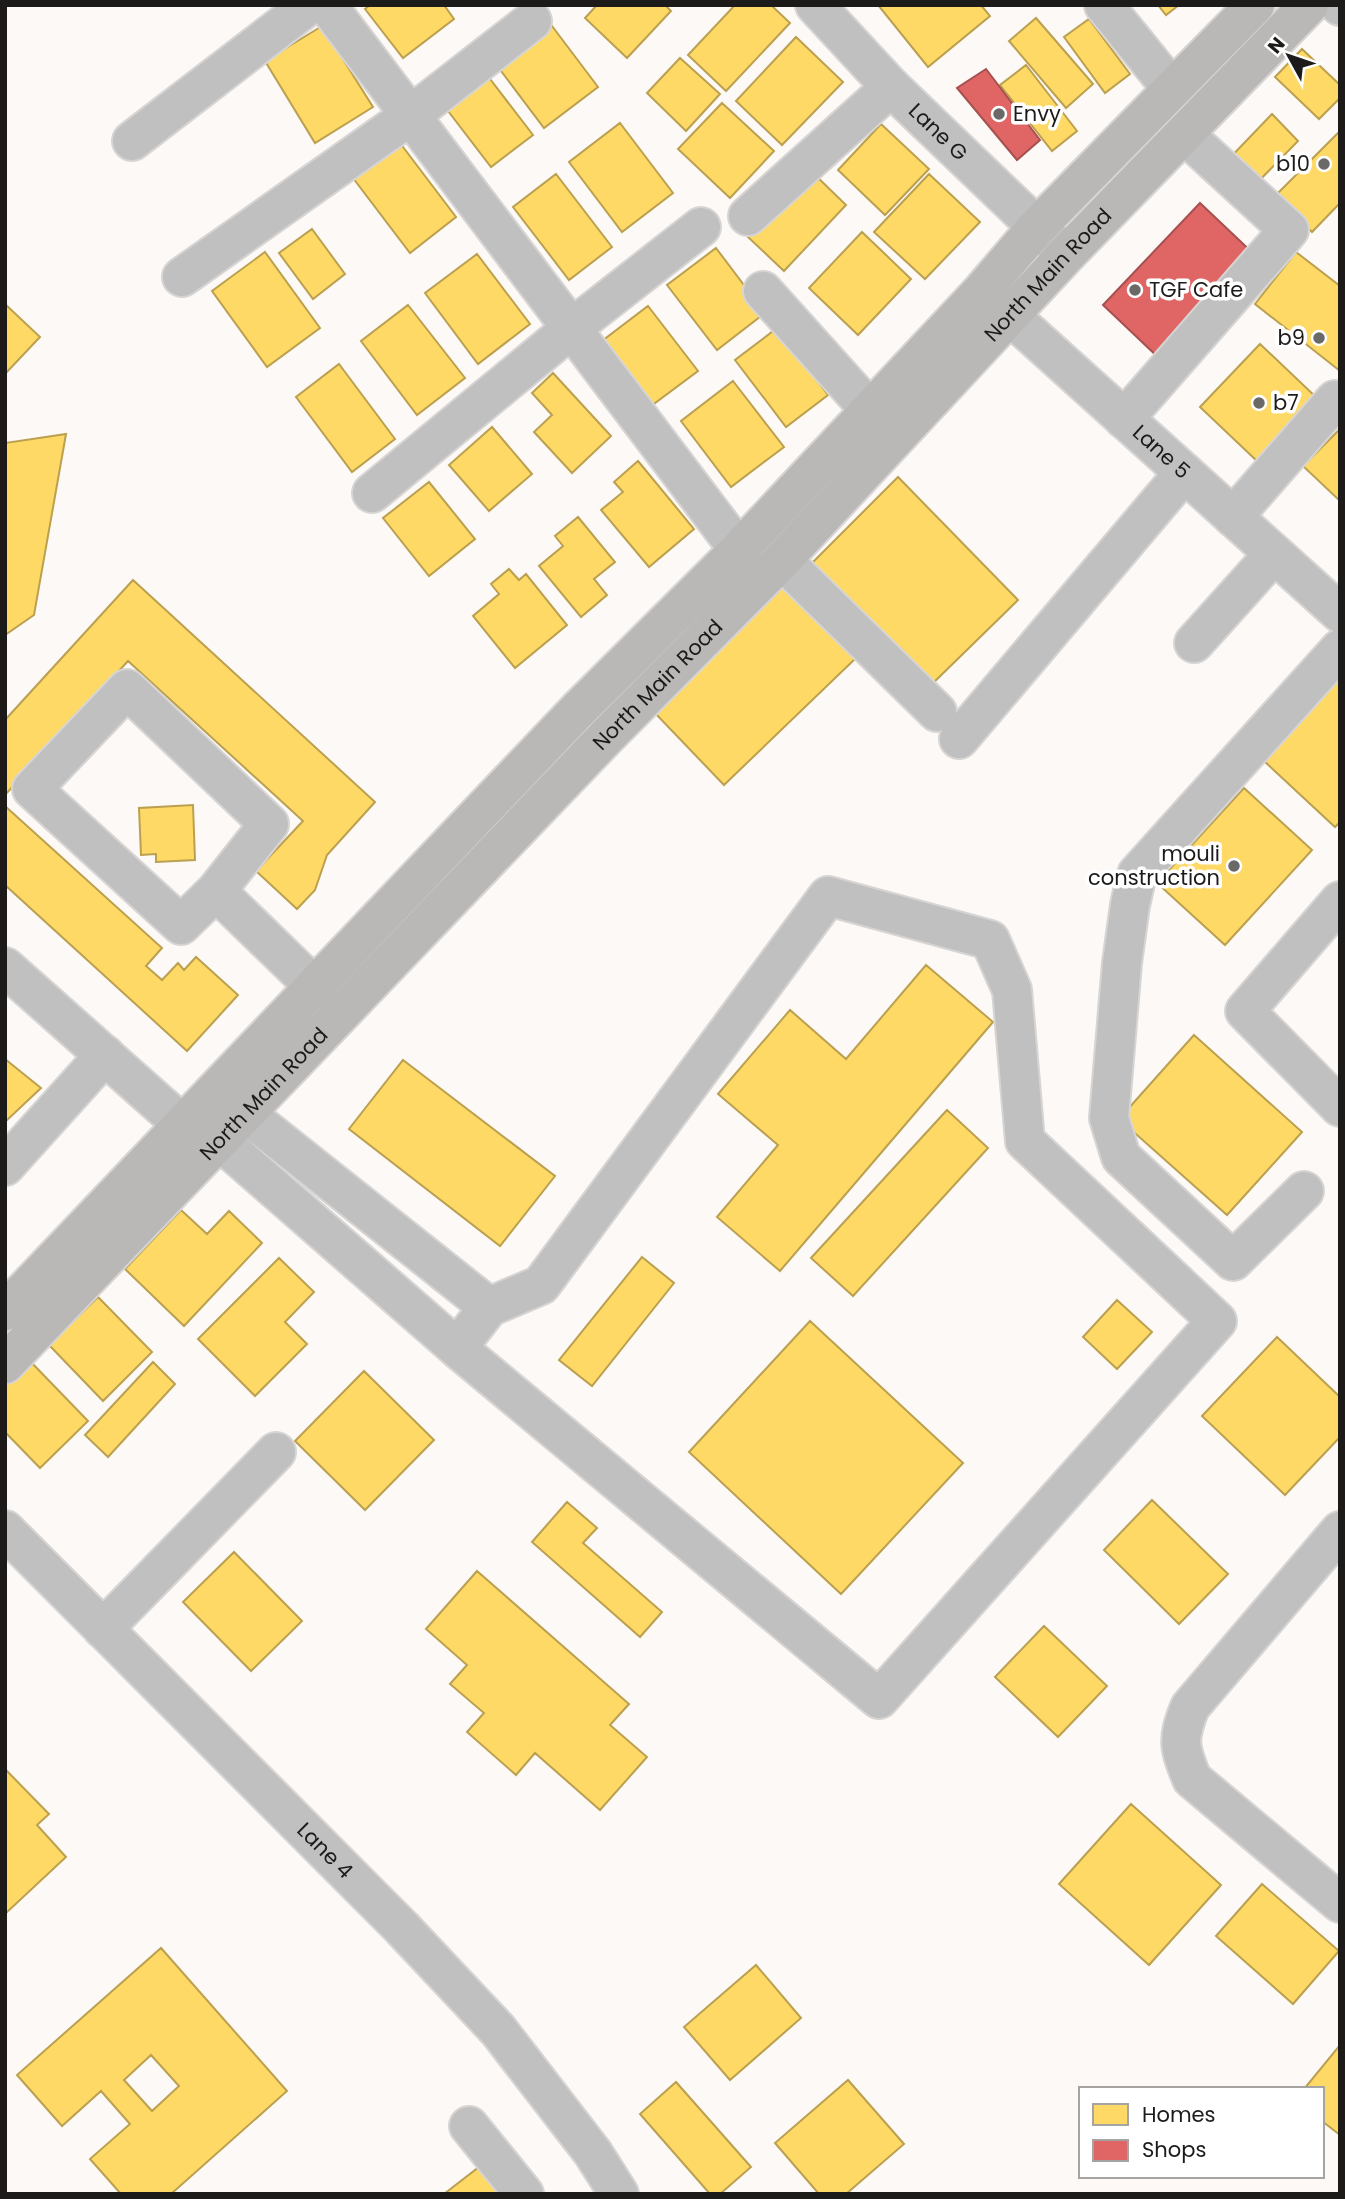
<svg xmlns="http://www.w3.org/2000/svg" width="1345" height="2199" viewBox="0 0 1345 2199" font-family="Poppins,sans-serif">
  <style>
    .homes { fill: #ffd966; stroke: #bba04f; stroke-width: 2; fill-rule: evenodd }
    .shops { fill: #e06666; stroke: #a6504f; stroke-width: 2 }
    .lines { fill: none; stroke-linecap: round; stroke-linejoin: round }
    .minor-casing { stroke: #d7d5d4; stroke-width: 42 }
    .major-casing { stroke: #d7d5d4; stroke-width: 42 }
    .minor { stroke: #c0c0c0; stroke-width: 38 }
    .major { stroke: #bab8b7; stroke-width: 38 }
    .poi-dot { fill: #6b6967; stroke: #fff; stroke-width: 2.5 }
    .labels { text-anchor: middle; stroke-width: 7; stroke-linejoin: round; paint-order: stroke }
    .poi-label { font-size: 21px; fill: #1d1b1a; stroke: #fff; text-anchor: start }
    .street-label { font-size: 21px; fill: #1d1b1a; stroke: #fff }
  </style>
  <rect width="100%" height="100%" fill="#fcf9f7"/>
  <path class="homes" d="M 370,5 L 444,5 L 454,19 L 403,58 L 365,9 Z
    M 597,5 L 665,5 L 671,11 L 627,58 L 585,18 Z
    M 735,5 L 771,5 L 790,23 L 726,91 L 688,55 Z
    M 878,5 L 981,5 L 990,16 L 928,67 Z
    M 1158,5 L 1179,5 L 1166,15 Z
    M 1036,18 L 1093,84 L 1066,108 L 1009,41 Z
    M 1089,19 L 1130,74 L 1105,93 L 1064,37 Z
    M 322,26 L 373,107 L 315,143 L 265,61 Z
    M 552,26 L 598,87 L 544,128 L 498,67 Z
    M 796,37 L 843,82 L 782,145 L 736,101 Z
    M 1302,49 L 1340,85 L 1340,98 L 1319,119 L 1275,77 Z
    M 680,58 L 720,94 L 686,131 L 647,93 Z
    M 1026,65 L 1077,131 L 1052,151 L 1000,85 Z
    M 487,75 L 533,135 L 491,167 L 445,107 Z
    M 722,103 L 774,151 L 730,198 L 678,149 Z
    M 1272,114 L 1298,141 L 1250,190 L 1224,164 Z
    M 620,123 L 673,193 L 622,232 L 569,162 Z
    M 881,124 L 929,169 L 885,215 L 838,170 Z
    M 1340,131 L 1340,203 L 1312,232 L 1275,196 Z
    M 400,143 L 456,217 L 410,253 L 353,178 Z
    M 811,171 L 846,205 L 784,271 L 748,237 Z
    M 556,174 L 612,247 L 569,280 L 513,207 Z
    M 929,174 L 980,222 L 925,279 L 874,232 Z
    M 312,229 L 345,274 L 313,299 L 279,253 Z
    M 862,232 L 911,279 L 858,335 L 809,288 Z
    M 716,248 L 765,313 L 717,350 L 667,285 Z
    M 265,252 L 320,328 L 267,367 L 212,291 Z
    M 1296,252 L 1340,286 L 1340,371 L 1255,304 Z
    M 477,254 L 530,324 L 478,364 L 425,293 Z
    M 5,304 L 40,337 L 5,374 Z
    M 408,305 L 465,378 L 417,415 L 361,341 Z
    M 648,306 L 698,371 L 651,406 L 602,341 Z
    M 777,328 L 828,395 L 786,427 L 735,360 Z
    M 1260,344 L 1318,399 L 1258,462 L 1200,407 Z
    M 339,364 L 395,439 L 352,472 L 296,397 Z
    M 553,373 L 611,436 L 572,473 L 534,432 L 552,415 L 532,393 Z
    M 733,381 L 784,447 L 731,487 L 681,421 Z
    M 492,427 L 532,474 L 489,511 L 449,465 Z
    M 1340,429 L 1340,501 L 1303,466 Z
    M 66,434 L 34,615 L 5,635 L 5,443 Z
    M 638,461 L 694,529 L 649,567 L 601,510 L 623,492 L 614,482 Z
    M 898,477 L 1018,600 L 929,687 L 810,565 Z
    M 429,482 L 475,539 L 429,576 L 383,518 Z
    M 578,517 L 615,562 L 594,579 L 607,595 L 581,617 L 539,566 L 563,546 L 555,536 Z
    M 509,569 L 519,580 L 526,574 L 567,625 L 515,668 L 473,616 L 499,594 L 491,584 Z
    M 133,580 L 375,802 L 327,855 L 315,890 L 297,909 L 256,871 L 303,821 L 128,661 L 5,795 L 5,720 Z
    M 785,584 L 856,658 L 724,785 L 653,711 Z
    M 1340,677 L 1340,822 L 1335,827 L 1263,760 Z
    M 1244,788 L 1312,850 L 1225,945 L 1157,883 Z
    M 193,805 L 195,860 L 156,862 L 156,854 L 141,855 L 139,808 Z
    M 5,806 L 162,948 L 146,966 L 162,980 L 178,963 L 184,970 L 196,957 L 238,995 L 187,1051 L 5,885 Z
    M 926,965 L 993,1022 L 780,1271 L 717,1217 L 778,1145 L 718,1094 L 790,1010 L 846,1059 Z
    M 1194,1035 L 1302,1132 L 1227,1215 L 1119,1119 Z
    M 5,1059 L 41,1088 L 5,1122 Z
    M 403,1060 L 555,1176 L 500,1246 L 349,1129 Z
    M 947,1110 L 988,1148 L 853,1296 L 811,1258 Z
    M 181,1210 L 207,1234 L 229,1211 L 262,1243 L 184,1326 L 125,1269 Z
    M 642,1257 L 674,1283 L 592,1386 L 559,1360 Z
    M 279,1258 L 314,1292 L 285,1322 L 307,1344 L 255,1396 L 198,1339 Z
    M 98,1297 L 152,1352 L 103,1401 L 49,1345 Z
    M 1117,1300 L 1152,1332 L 1117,1369 L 1083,1337 Z
    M 810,1321 L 963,1463 L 841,1594 L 689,1452 Z
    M 1277,1337 L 1340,1397 L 1340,1437 L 1285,1495 L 1202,1416 Z
    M 29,1360 L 88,1421 L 40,1468 L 5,1432 L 5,1383 Z
    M 153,1362 L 175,1384 L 108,1457 L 85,1435 Z
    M 364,1371 L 434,1440 L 365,1510 L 295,1441 Z
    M 1152,1500 L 1228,1574 L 1179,1624 L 1104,1550 Z
    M 567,1502 L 597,1528 L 583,1543 L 662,1612 L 640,1637 L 532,1542 Z
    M 234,1552 L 302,1621 L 251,1671 L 183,1602 Z
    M 477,1571 L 629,1704 L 610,1725 L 647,1757 L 600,1810 L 535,1753 L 516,1775 L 467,1732 L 484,1713 L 450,1684 L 467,1665 L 426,1629 Z
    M 1044,1626 L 1107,1686 L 1058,1737 L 995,1677 Z
    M 5,1769 L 49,1814 L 37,1825 L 66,1857 L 5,1914 Z
    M 1131,1804 L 1221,1885 L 1149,1965 L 1059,1884 Z
    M 1262,1884 L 1339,1951 L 1293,2004 L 1216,1936 Z
    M 161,1948 L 287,2091 L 171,2194 L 121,2194 L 90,2159 L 130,2124 L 101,2091 L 62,2126 L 17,2075 ZM 151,2055 L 179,2086 L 152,2111 L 124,2080 Z
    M 756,1965 L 801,2018 L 730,2080 L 684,2027 Z
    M 1340,2045 L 1340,2135 L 1322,2121 L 1322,2089 L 1304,2089 Z
    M 848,2080 L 904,2144 L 846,2194 L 819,2194 L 775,2143 Z
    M 676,2082 L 751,2167 L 720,2194 L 710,2194 L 640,2114 Z
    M 479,2167 L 500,2194 L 444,2194 Z"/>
  <path class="shops" d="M 986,69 L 1040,140 L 1017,160 L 957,88 Z
    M 1200,203 L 1258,258 L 1161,360 L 1103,305 Z"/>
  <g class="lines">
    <defs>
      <g id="minor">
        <path d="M 327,5 L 739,550"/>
        <path id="s1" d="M 815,5 L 891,87 L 1061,250"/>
        <path d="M 1104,5 L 1172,89"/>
        <path d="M 1339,5 L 1340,6"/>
        <path d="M 132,141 L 309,5"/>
        <path d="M 748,216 L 891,87"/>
        <path d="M 182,277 L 411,115 L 532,21"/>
        <path d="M 763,291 L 870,410"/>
        <path id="s2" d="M 986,294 L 1340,613"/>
        <path d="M 1124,419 L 1289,230 L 1184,134"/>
        <path d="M 372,493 L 572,328 L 701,227"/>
        <path d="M 1233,517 L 1335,400"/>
        <path d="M 782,560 L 937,712"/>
        <path d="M 1194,643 L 1274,554"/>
        <path d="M 127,689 L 269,824 L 216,891 L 181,925 L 32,789 Z"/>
        <path d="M 959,739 L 1184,473"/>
        <path d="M 216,891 L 315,987"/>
        <path d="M 1340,901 L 1245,1011 L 1340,1107"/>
        <path d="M 5,967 L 183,1125"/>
        <path d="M 246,1114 L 489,1307"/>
        <path d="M 220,1141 L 457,1348 L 879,1699 L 1217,1321 L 1025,1141 L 1012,990 L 990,940 L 828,896 L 541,1285 L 489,1307 L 457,1348"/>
        <path d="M 5,1166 L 105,1055"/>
        <path d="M 1304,1191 L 1233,1261 L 1121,1157 L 1109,1118 L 1122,963 L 1130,905 L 1137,874 L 1340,649"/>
        <path id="s3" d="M 5,1530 L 402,1928 L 498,2030 L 593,2153 L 619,2194"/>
        <path d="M 1340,1531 L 1190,1707 C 1177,1740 1179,1747 1192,1779 L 1340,1903"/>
        <path d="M 103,1629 L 276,1452"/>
        <path d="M 469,2126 L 524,2194"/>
      </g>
      <g id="major">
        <path d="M 5,1311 L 577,711 L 739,550 L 982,291 L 1036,228 L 1255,5"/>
        <path id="s4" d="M 5,1364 L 605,738 L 782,560 L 1066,255 L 1309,5"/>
      </g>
    </defs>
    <use href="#minor" class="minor-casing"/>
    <use href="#major" class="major-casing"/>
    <use href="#minor" class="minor"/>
    <use href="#major" class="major"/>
  </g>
  <g class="poi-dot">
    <circle cx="999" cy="114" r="7"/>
    <circle cx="1324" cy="164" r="7"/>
    <circle cx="1135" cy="290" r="7"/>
    <circle cx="1319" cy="338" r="7"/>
    <circle cx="1259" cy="403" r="7"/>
    <circle cx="1234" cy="866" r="7"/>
  </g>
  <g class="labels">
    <g class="poi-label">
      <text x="1013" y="121">Envy</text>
      <text x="1310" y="171" text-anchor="end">b10</text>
      <text x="1149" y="297">TGF Cafe</text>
      <text x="1305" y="345" text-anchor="end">b9</text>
      <text x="1273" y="410">b7</text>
      <text x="1220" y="861" text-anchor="end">mouli<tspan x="1220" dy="24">construction</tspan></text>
    </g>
    <g class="street-label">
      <text dy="7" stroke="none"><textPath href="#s1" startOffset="177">Lane G</textPath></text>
      <text dy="7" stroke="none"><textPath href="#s4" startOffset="1508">North Main Road</textPath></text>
      <text dy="7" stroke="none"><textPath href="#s2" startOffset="236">Lane 5</textPath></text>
      <text dy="7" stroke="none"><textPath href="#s4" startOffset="942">North Main Road</textPath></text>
      <text dy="7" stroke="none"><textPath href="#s4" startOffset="374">North Main Road</textPath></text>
      <text dy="7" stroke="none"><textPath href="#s3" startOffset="453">Lane 4</textPath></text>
    </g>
  </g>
  <rect width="1345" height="2199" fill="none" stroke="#1d1b1a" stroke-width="14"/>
  <rect x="1079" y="2087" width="245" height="91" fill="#ffffff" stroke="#a5a4a3" stroke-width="2"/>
  <rect x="1093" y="2104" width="35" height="21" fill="#ffd966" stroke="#a5a4a3" stroke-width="2"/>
  <text x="1142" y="2122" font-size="21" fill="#1d1b1a">Homes</text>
  <rect x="1093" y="2140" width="35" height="21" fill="#e06666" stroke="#a5a4a3" stroke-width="2"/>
  <text x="1142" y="2157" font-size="21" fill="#1d1b1a">Shops</text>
  <g transform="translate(1289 56) rotate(310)" stroke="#ffffff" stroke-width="5" paint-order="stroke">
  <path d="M0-5L12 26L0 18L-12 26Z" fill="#1d1b1a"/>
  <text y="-10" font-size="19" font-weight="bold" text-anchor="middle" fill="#1d1b1a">N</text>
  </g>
</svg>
